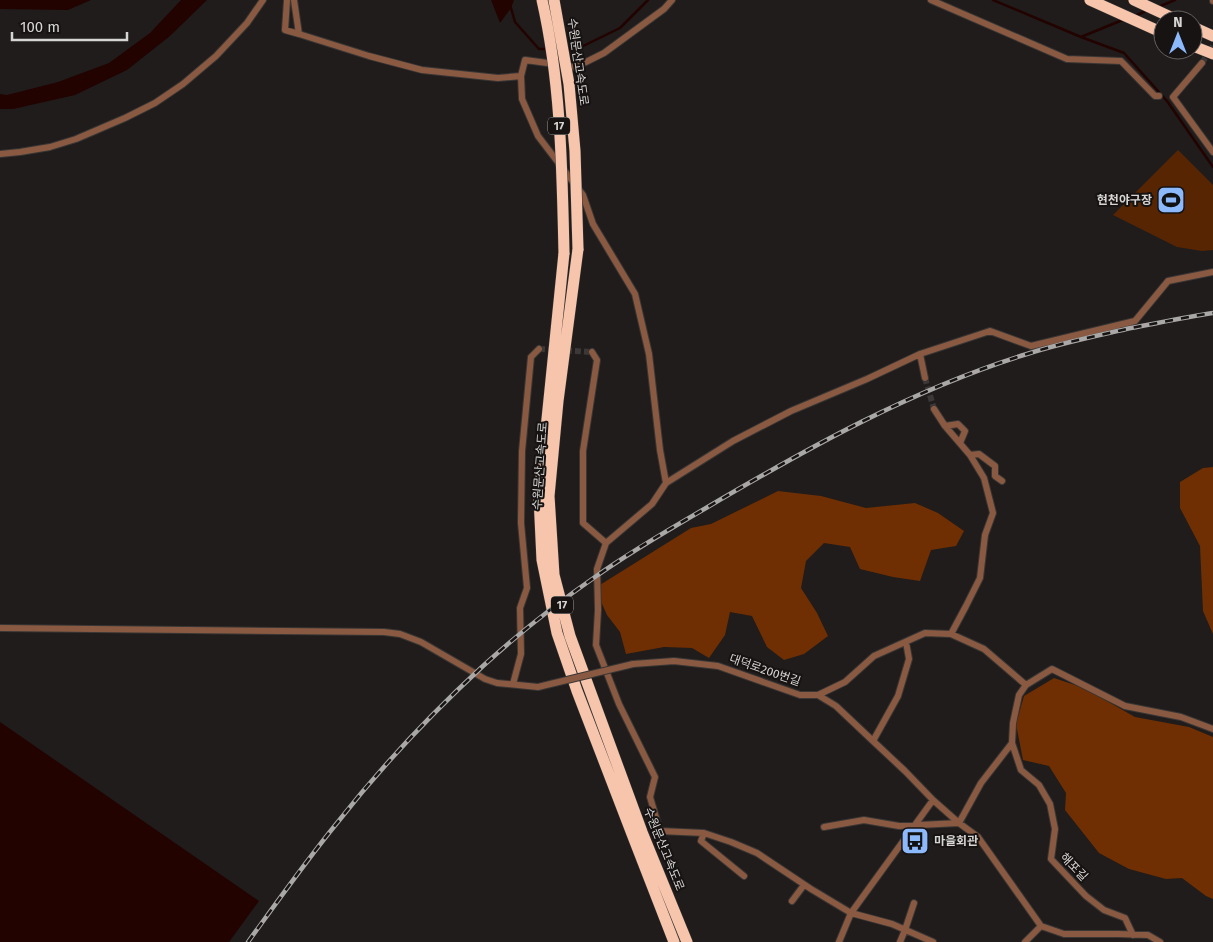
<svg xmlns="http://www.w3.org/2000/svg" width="1213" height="942" viewBox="0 0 1213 942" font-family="'Fira Sans','Noto Sans KR',sans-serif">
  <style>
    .green { fill: #582503 }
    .forest { fill: #6f2f02 }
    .water { fill: #220300 }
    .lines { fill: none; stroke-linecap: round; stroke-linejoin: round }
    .stream { stroke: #220300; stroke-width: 2.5 }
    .street-tunnel { stroke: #3b3837; stroke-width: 6; stroke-dasharray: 6 3; stroke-linecap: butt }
    .street-casing { stroke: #393635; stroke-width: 8 }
    .highway-casing { stroke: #393635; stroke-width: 12 }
    .street { stroke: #895a41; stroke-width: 6 }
    .highway { stroke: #f6c5ac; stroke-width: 11 }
    .rail-casing { stroke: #aaa8a7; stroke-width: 4.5 }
    .rail { stroke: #161312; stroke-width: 2.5; stroke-dasharray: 8; stroke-linecap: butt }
    .street-bridge-casing { stroke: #393635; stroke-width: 8; stroke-linecap: butt }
    .highway-bridge-casing { stroke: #393635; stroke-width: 12; stroke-linecap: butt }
    .street-bridge { stroke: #895a41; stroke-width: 6 }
    .highway-bridge { stroke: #f6c5ac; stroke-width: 11 }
    .labels { text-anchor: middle; stroke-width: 4; stroke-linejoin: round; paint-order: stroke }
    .shield { fill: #161312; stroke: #9d9b9a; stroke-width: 1 }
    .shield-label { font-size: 11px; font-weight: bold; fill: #d7d5d4 }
    .street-label { font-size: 12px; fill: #d7d5d4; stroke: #161312 }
    .poi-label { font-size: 12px; font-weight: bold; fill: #d7d5d4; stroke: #161312; text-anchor: end }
  </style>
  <rect width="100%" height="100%" fill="#1f1c1b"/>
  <path class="green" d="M 1178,150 L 1213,185 L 1213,250 L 1202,251 L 1177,247 L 1113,215 Z"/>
  <path class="forest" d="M 1213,467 L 1213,634 L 1203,611 L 1200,546 L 1180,508 L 1180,482 L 1203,468 Z
    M 778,491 L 821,496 L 866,508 L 915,503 L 938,513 L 964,531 L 956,546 L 931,550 L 920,581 L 893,577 L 860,569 L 850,547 L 824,543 L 806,561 L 801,588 L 817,613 L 828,636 L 804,654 L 784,660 L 767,647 L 752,616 L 730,612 L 725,635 L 709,658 L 692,648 L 664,647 L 626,654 L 620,632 L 607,615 L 595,588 L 691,528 L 711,524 Z
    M 1054,678 L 1084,688 L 1135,717 L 1189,727 L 1213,737 L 1213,899 L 1206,896 L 1182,878 L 1166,879 L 1129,869 L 1099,853 L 1065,810 L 1066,793 L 1049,766 L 1023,760 L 1016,724 L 1024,696 Z"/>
  <path class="water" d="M 0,0 L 91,0 L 68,10 L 0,9 Z
    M 181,0 L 207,0 L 170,36 L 127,70 L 75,95 L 13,109 L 0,109 L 0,94 L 7,95 L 58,82 L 109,63 L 150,33 Z
    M 491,0 L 514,0 L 511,8 L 500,23 Z
    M 0,722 L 259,901 L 229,942 L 0,942 Z"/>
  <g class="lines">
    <path class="stream" d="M 993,0 L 1081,37 L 1125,19
      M 1158,7 L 1175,0
      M 511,8 L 515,22 L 539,49 L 548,49
      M 1135,16 L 1148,10
      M 1081,37 L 1124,53 L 1167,101 L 1213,167
      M 566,49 L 577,49 L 620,28 L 648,0"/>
    <path class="street-tunnel" d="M 1202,63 L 1213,46
      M 539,349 L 592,352
      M 925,378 L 934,409"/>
    <defs>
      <path id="street" d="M 287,0 L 285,30 L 299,34
        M 294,0 L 299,34 L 369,56 L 422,70 L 498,78 L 521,76 L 525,60 L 555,64
        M 931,0 L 1067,59 L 1121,61 L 1155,96 L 1159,96
        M 1213,0 L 1213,1
        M 1202,63 L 1173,97 L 1213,152
        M 565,66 L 576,67 L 604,53 L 664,9 L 672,0
        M 521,76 L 522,99 L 538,136 L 583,195 L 593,224 L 635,294 L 649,354 L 660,450 L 666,483 L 733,441 L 791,411 L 867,379 L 920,354 L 990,331 L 1031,346 L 1135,321 L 1168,281 L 1213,272
        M 0,154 L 20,152 L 50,147 L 76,139 L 125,118 L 155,103 L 183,84 L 216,56 L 247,23 L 263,0
        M 592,352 L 597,360 L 583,451 L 583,523 L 606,543
        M 920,354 L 925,378
        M 934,409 L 945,426 L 970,455 L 984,478 L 993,513 L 985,535 L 980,578 L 966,606 L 951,634
        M 945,426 L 958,424 L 965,431 L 960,443
        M 970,455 L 979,454 L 995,466 L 995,476 L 1002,481
        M 666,483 L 652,504 L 606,543 L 597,569 L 598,610 L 596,645 L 619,704 L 655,777 L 650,797 L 660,831 L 704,833 L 731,842 L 757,853 L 811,889 L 851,913 L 892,924 L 933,942
        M 0,628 L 384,632 L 400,634 L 421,642 L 485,679 L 497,683 L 538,687
        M 633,664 L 674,661 L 718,666 L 800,695 L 818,695 L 845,682 L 874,656 L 925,633 L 951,634 L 984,649 L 1026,685 L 1052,669 L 1125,706 L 1181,717 L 1213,729
        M 513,684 L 521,654 L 520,608 L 527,588 L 521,523 L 522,451 L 531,357 L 539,349
        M 818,695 L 836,706 L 873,741
        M 1012,743 L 1021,770 L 1039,785 L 1050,804 L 1055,829 L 1051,859 L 1086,896 L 1104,910 L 1125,918 L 1133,935
        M 933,800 L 959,823 L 981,783 L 1012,743 L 1013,723 L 1019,695 L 1026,685
        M 824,827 L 864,820 L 899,826 L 959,823 L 978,837 L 1041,926
        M 704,833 L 701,841 L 744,876
        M 792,901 L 804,885
        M 839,942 L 851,913 L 933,800 L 905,771 L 873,741 L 898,696 L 909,659 L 906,642
        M 900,942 L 905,930 L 914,903
        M 1025,942 L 1041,926 L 1064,934 L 1118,934 L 1148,935 L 1160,942"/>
      <path id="highway" d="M 1090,0 L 1163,33
        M 1134,0 L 1177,20
        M 1193,27 L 1213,36
        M 1193,46 L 1213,54
        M 578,249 L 558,401 L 549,496 L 554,575 L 570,636 L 642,832 L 687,942
        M 564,253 L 539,497 L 542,560 L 557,633 L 577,691 L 632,834 L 674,942"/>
    </defs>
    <use href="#street" class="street-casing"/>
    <use href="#highway" class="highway-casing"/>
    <use href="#street" class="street"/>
    <use href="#highway" class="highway"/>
    <defs>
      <path id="rail" d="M 248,942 C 277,902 306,861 337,823 C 381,767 431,714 483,666 C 518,634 556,604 595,577 C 630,552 668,530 706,508 C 808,448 913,389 1027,354 C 1061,343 1096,336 1131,328 C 1158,323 1186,317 1213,313"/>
    </defs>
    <use href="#rail" class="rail-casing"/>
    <use href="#rail" class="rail"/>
    <defs>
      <path id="street-bridge" d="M 538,687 L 633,664"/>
      <path id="highway-bridge" d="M 542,0 C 561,83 562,168 564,253
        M 554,0 L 569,84 L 575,151 L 578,249"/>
    </defs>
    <use href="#street-bridge" class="street-bridge-casing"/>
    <use href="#highway-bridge" class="highway-bridge-casing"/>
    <use href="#street-bridge" class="street-bridge"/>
    <use href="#highway-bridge" class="highway-bridge"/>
  </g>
  <defs>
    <symbol id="stadium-square" viewBox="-11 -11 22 22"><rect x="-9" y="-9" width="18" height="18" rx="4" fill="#8cb9fc" stroke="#161312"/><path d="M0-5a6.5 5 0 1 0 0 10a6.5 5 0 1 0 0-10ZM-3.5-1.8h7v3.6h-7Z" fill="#111"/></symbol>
    <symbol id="bus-square" viewBox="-11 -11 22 22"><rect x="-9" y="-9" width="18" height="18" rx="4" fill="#8cb9fc" stroke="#161312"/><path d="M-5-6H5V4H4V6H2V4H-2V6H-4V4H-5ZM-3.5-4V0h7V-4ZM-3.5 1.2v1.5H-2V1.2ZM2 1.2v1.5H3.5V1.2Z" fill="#111"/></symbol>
  </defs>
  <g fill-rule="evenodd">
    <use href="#stadium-square" x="1155" y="184" width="32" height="32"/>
    <use href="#bus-square" x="899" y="825" width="32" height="32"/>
  </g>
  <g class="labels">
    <g class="shield">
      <rect x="548" y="117.5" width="22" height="17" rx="4"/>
      <rect x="551" y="596.5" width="22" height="17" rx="4"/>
    </g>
    <g class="shield-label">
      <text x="559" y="130">17</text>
      <text x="562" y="609">17</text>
    </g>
    <g class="street-label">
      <text transform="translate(578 62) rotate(82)" y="4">수원문산고속도로</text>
      <text transform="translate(540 466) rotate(-86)" y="4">수원문산고속도로</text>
      <text transform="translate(765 670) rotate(19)" y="4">대덕로200번길</text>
      <text transform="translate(664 849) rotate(68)" y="4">수원문산고속도로</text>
      <text transform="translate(1074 867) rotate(46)" y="4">해포길</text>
    </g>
    <g class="poi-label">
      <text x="1152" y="204">현천야구장</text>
      <text x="934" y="845" text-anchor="start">마을회관</text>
    </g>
  </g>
  <g transform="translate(1178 35)"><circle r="24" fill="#161312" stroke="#636160"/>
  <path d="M0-4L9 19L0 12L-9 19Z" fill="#8cb9fc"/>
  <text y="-8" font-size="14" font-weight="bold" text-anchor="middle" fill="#d7d5d4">N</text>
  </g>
  <path d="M12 32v8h115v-8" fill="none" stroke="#d7d5d4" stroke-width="2.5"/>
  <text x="20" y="32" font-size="15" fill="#d7d5d4" stroke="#161312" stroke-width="4" paint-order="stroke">100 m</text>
</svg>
